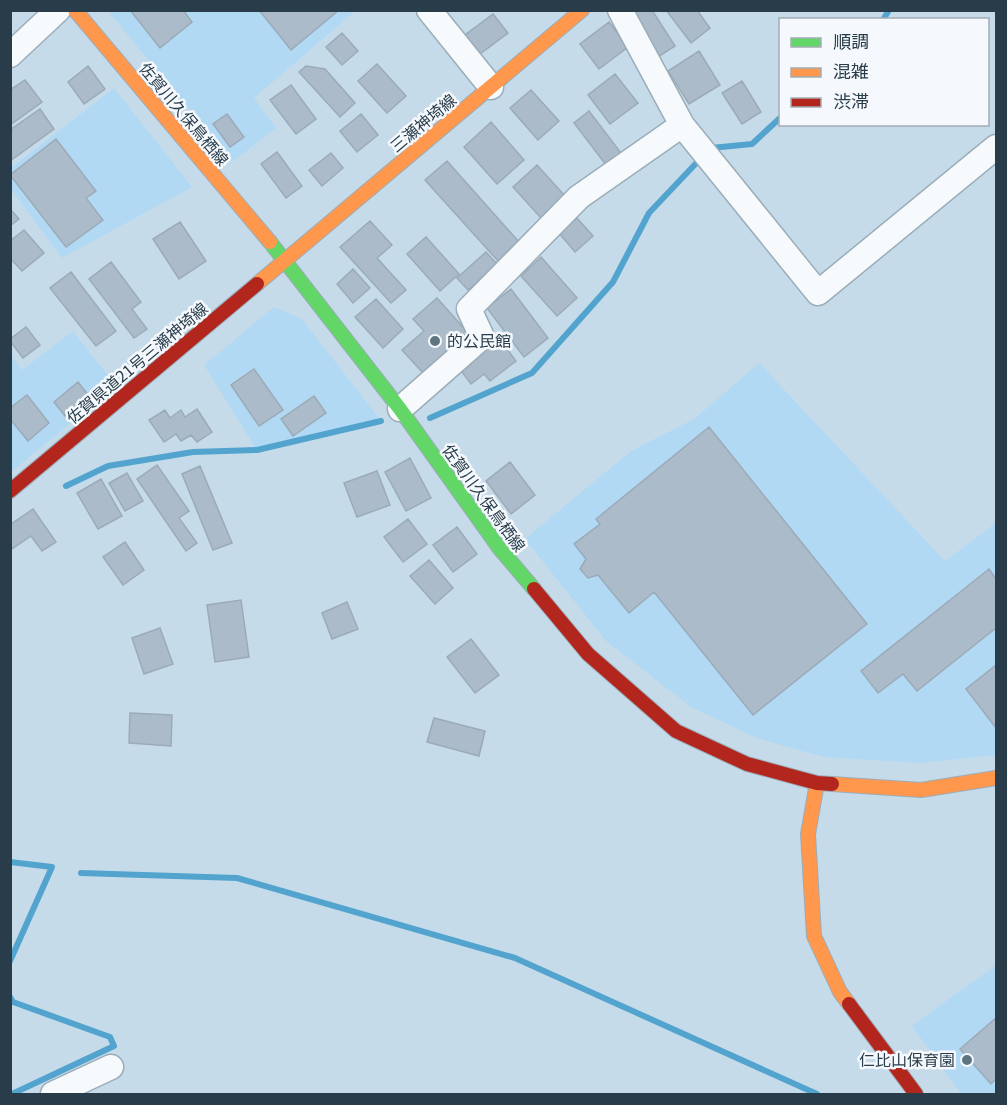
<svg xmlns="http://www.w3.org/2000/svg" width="1007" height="1105" viewBox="0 0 1007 1105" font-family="Georgia,'Noto Sans JP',serif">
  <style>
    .built { fill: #b1d9f4 }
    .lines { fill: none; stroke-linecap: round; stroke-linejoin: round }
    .stream { stroke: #52a4cf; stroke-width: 6 }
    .building { fill: #acbbc9; stroke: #9baab8; stroke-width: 1.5 }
    .street-casing { stroke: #9badb9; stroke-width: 27 }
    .fast-casing { stroke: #9badb9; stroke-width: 16 }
    .slow-casing { stroke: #9badb9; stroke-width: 16 }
    .jam-casing { stroke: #9badb9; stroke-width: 16 }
    .street { stroke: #f6fafc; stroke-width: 24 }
    .fast { stroke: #63d668; stroke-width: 14 }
    .slow { stroke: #ff974d; stroke-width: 14 }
    .jam { stroke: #b3261e; stroke-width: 14 }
    .poi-dot { fill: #5f7481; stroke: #f5f9fd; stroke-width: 2 }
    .labels { text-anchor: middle; stroke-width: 5; stroke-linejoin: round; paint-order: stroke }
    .street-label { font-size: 16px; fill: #283c49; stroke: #f5f9fd }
    .poi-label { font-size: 16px; fill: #283c49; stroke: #f5f9fd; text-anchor: start }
  </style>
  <rect width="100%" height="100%" fill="#c6dbe9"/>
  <path class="built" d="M 108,11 L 355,11 L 254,98 L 276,128 L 232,162 Z
    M 114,88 L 192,187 L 62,258 L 11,189 L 11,168 Z
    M 274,307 L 302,319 L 381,421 L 257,450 L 204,365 Z
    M 73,331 L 116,386 L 10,473 L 10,354 L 22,370 Z
    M 759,363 L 945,561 L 996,523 L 996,755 L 919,763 L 824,757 L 756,738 L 691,707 L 606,641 L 525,539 L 631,451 L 694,419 Z
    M 996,965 L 996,1094 L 961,1094 L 912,1026 Z"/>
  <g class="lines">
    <path class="stream" d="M 883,20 L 889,10
      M 709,149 L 711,148 L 752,144 L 780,118
      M 430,418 L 532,373 L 613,282 L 649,213 L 702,157
      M 66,486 L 108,466 L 193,452 L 257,450 L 381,421
      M 10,862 L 52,867 L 10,961
      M 81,873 L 237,878 L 515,958 L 817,1094
      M 10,997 L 13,1002 L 110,1037 L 114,1046 L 12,1094"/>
  </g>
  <path class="building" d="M 130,10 L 183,10 L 192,22 L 160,48 Z
    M 259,10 L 339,10 L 291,50 Z
    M 630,10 L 652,10 L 675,46 L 658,57 Z
    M 666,10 L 697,10 L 710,28 L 691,43 Z
    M 493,14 L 508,33 L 480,54 L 465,35 Z
    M 609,22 L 628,47 L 599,69 L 580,44 Z
    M 342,33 L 358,51 L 342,65 L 326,47 Z
    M 699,51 L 720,85 L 689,104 L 668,71 Z
    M 377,64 L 406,96 L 387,113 L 358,81 Z
    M 88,66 L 105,89 L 84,104 L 68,82 Z
    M 306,66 L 325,69 L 355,103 L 340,117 L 299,72 Z
    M 615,74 L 638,103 L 610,124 L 588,95 Z
    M 25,80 L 42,102 L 10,125 L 10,90 Z
    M 742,81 L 761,112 L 742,124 L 722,93 Z
    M 291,85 L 316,119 L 296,134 L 270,100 Z
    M 531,90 L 559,121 L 538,140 L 510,108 Z
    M 40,109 L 54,129 L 10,161 L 10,130 Z
    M 589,111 L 621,153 L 606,165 L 574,123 Z
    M 227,114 L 244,137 L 230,147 L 213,124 Z
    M 361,114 L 378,135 L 357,152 L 340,131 Z
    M 491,122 L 524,160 L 497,184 L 464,147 Z
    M 56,139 L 96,191 L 86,198 L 103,220 L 66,247 L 10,175 Z
    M 277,152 L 302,186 L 286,198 L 261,164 Z
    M 331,153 L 343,168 L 322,186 L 309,170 Z
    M 447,161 L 519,242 L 498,261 L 425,180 Z
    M 537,165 L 565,196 L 541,218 L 513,187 Z
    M 10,209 L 19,219 L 10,226 Z
    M 576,217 L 593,236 L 575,252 L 559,233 Z
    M 370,221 L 392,245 L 377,258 L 406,290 L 391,303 L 340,247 Z
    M 180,222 L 206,261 L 179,279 L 153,239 Z
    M 24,230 L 44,253 L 22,271 L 10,258 L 10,241 Z
    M 426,237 L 459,274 L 440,291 L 407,254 Z
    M 486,252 L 497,264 L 468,290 L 457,278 Z
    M 541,257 L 577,298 L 557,316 L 521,276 Z
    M 111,262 L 141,302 L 132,309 L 147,329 L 134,338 L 89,279 Z
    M 353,269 L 370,288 L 353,303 L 337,284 Z
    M 71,272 L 116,331 L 96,346 L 50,288 Z
    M 511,289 L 548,338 L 524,357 L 487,308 Z
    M 437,298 L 468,333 L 423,373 L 402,350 L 424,331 L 413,319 Z
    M 376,299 L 403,329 L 383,348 L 355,317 Z
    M 26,327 L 40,345 L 23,358 L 10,341 L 10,339 Z
    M 499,338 L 516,361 L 490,381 L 484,374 L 471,384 L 459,368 Z
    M 254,369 L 283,410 L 259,426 L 231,385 Z
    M 78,382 L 89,396 L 65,416 L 54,402 Z
    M 27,395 L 49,423 L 28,441 L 10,419 L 10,408 Z
    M 314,396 L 326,413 L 293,436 L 281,419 Z
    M 197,409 L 212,432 L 197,442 L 191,435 L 181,441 L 176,434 L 164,442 L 149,420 L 165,410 L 170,418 L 181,410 L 185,417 Z
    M 709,427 L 867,624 L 753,715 L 654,592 L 629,613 L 598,575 L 588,578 L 580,569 L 586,559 L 574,544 L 600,524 L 596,519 Z
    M 410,458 L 431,498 L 406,511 L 385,472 Z
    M 510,462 L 535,495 L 511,514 L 486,481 Z
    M 157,465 L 189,511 L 179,518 L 197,543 L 186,551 L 137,479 Z
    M 200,466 L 232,543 L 213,550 L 182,474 Z
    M 377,471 L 390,505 L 357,517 L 344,483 Z
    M 127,473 L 143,501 L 125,511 L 109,483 Z
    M 101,479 L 122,516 L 98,529 L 77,493 Z
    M 33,509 L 56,542 L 42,551 L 31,536 L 12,549 L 10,546 L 10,525 Z
    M 408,519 L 427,544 L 403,562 L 384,537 Z
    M 457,527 L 477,554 L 453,572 L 433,545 Z
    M 125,542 L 144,570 L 123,585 L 103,557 Z
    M 429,560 L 453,588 L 435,604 L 410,576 Z
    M 989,569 L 996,579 L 996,628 L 917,691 L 903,674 L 878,693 L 861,671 Z
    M 241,600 L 249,657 L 215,662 L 207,605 Z
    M 347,602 L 358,629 L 332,639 L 322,613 Z
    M 160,628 L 173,664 L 144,674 L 132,638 Z
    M 471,639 L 499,675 L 475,693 L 447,657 Z
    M 996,665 L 996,728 L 966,689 Z
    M 130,713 L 172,715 L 171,746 L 129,743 Z
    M 434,718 L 485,731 L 479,756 L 427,742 Z
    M 996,1018 L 996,1079 L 991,1084 L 960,1049 Z"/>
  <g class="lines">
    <defs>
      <path id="street" d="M 429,10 L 491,87
        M 620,10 L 682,125 L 818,293 L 996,147
        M 10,55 L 58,10
        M 400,409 L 482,337 L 469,309 L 579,197 L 682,125
        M 53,1094 L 111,1067"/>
      <path id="fast" d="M 270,242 L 400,409 L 500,549 L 534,589"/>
      <path id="slow" d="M 75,10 L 270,242
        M 257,284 L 582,10
        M 817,783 L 808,834 L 814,936 L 840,992 L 849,1004
        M 832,784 L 921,790 L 996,778"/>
      <path id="jam" d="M 10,491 L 257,284
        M 534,589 L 588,654 L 676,731 L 747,764 L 817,783 L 832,784
        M 849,1004 L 916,1094"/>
    </defs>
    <use href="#street" class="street-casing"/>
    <use href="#fast" class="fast-casing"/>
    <use href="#slow" class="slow-casing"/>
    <use href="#jam" class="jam-casing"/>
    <use href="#street" class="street"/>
    <use href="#fast" class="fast"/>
    <use href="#slow" class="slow"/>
    <use href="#jam" class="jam"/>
  </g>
  <g class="poi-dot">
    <circle cx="435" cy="341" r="6"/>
    <circle cx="967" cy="1060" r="6"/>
  </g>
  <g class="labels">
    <g class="street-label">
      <text transform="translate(184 114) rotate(50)" y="6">佐賀川久保鳥栖線</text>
      <text transform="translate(423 123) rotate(-40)" y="6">三瀬神埼線</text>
      <text transform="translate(137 363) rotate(-40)" y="6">佐賀県道21号三瀬神埼線</text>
      <text transform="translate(484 498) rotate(54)" y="6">佐賀川久保鳥栖線</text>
    </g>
    <g class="poi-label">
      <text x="447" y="347">的公民館</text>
      <text x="955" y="1066" text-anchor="end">仁比山保育園</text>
    </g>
  </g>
  <rect width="1007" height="1105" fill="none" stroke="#283c49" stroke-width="24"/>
  <rect x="779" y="18" width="210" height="108" fill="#f5f9fd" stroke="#a3adb5" stroke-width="1.5"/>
  <rect x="791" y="38" width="30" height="9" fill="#63d668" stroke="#a3adb5" stroke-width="1.5"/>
  <text x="833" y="48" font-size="18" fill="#283c49">順調</text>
  <rect x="791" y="68" width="30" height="9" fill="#ff974d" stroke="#a3adb5" stroke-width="1.5"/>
  <text x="833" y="78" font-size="18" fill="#283c49">混雑</text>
  <rect x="791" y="98" width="30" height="9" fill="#b3261e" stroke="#a3adb5" stroke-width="1.5"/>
  <text x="833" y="108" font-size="18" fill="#283c49">渋滞</text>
</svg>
